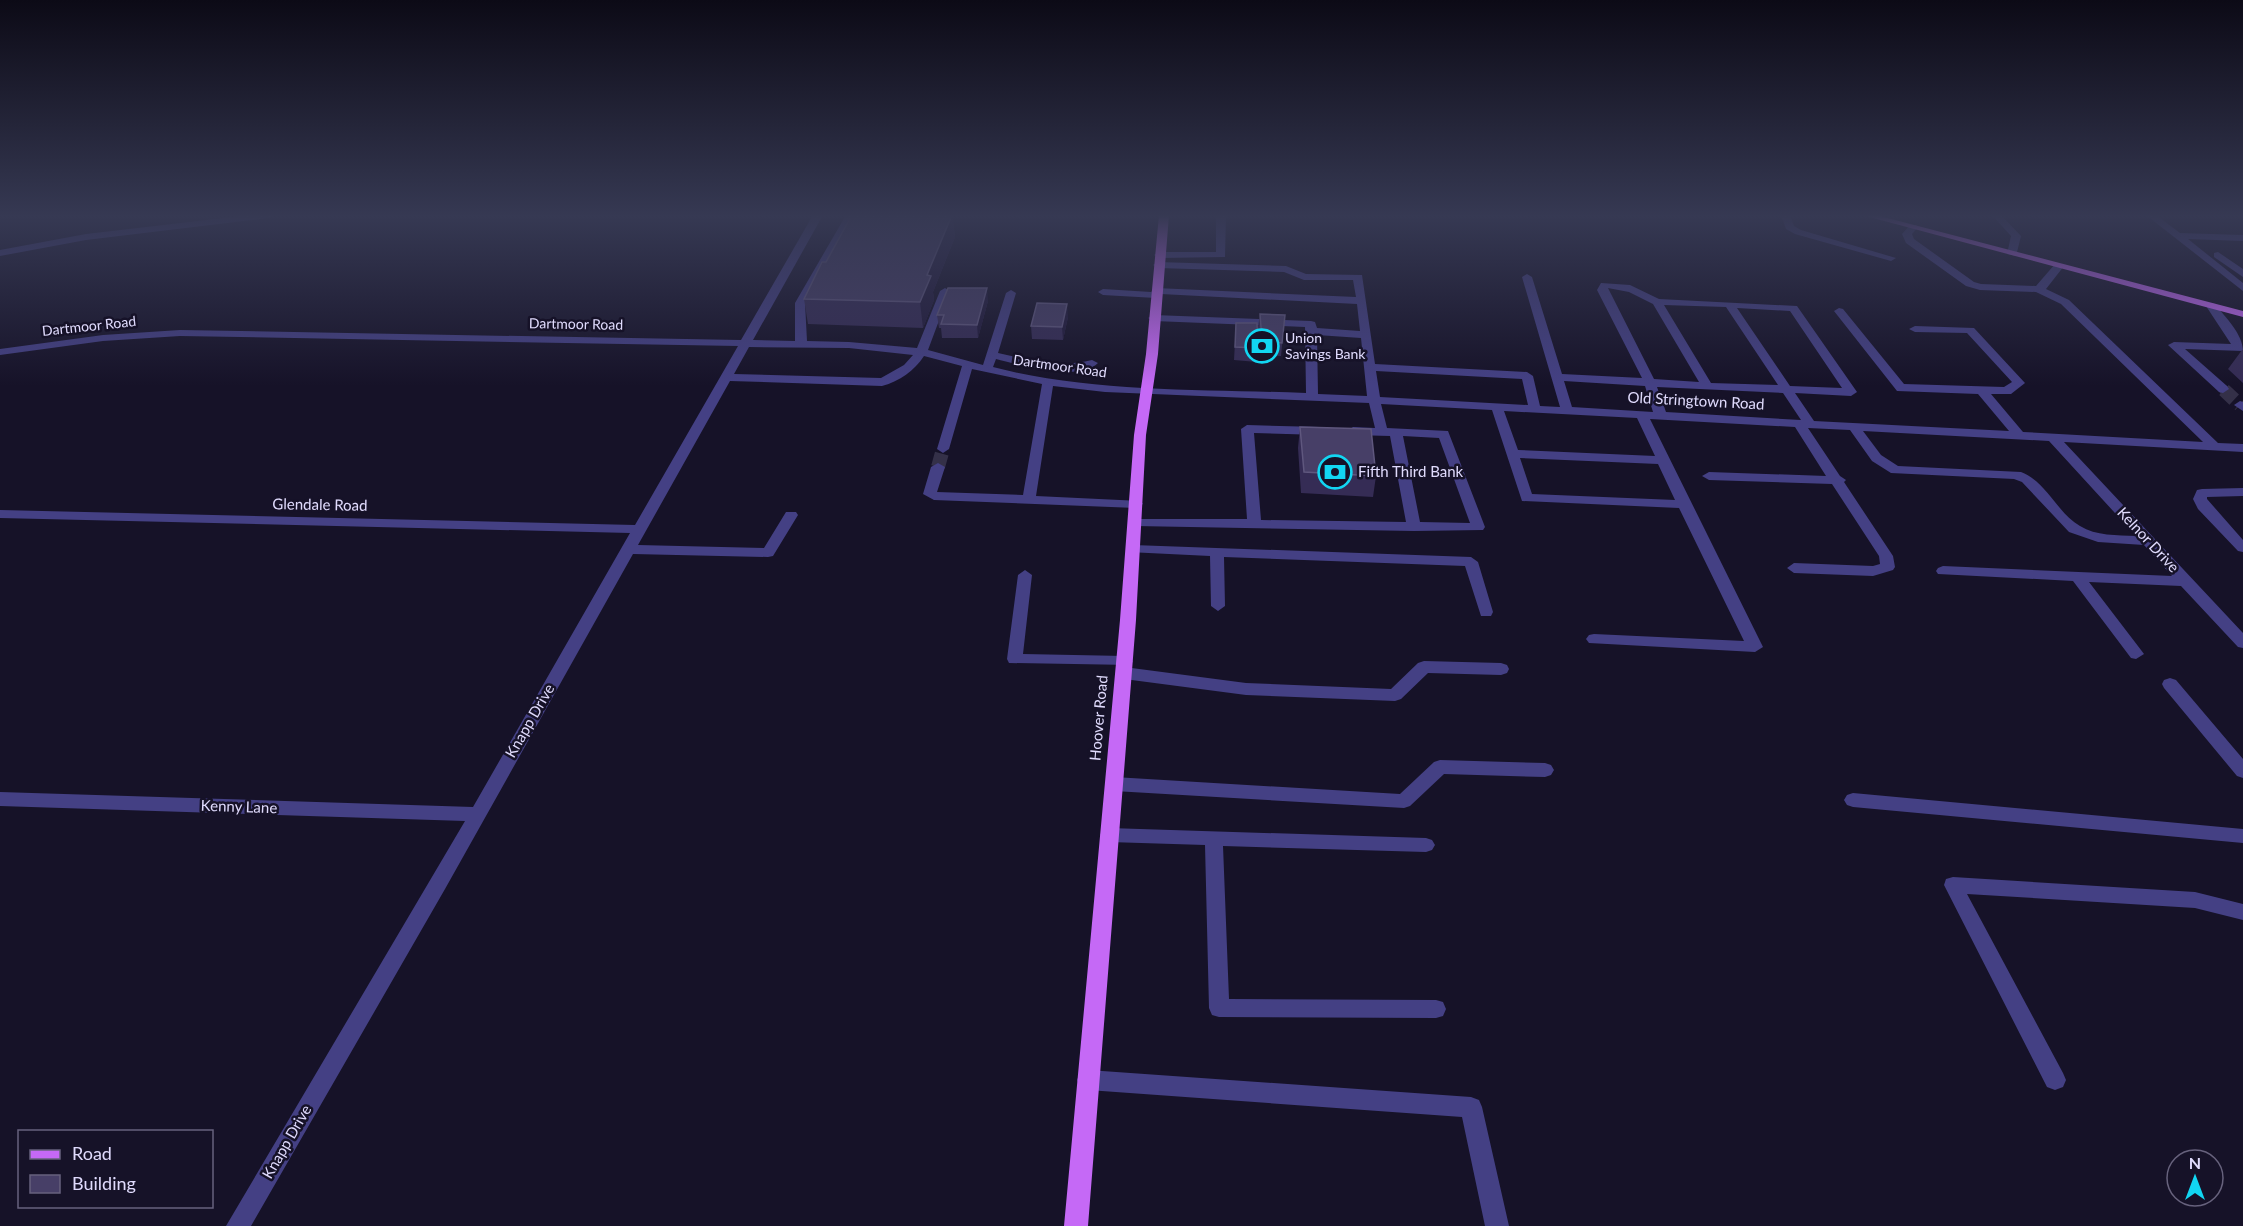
<svg xmlns="http://www.w3.org/2000/svg" width="2243" height="1226" viewBox="0 0 2243 1226" font-family="Lato,sans-serif">
  <style>
    .lines { fill: none; stroke-linecap: round; stroke-linejoin: round }
    .minor-tunnel-far1 { stroke: #343048; stroke-width: 10; stroke-dasharray: 10 5; stroke-linecap: butt }
    .minor-tunnel { stroke: #343048; stroke-width: 14; stroke-dasharray: 14 7; stroke-linecap: butt }
    .minor { fill: #444084; fill-rule: evenodd }
    .major { fill: #c569f6; fill-rule: evenodd }
    .wall { fill: #352c55 }
    .shaded-wall { fill: #211a3b }
    .building { fill: #473f67; stroke: #5f577e; stroke-width: 1.5 }
    .labels { text-anchor: middle; stroke-width: 5; stroke-linejoin: round; paint-order: stroke }
    .far-street-label { font-size: 14px; fill: #e0dbfd; stroke: #161228 }
    .far-poi-label { font-size: 14px; fill: #e0dbfd; stroke: #161228; text-anchor: start }
    .street-label { font-size: 15px; fill: #e0dbfd; stroke: #161228 }
    .poi-label { font-size: 15px; fill: #e0dbfd; stroke: #161228; text-anchor: start }
  </style>
  <rect width="100%" height="100%" fill="#161228"/>
  <g class="lines">
    <path class="minor-tunnel-far1" d="M 2223,389 L 2225,391"/>
    <path class="minor-tunnel" d="M 2224,390 L 2240,405
      M 938,467 L 943,449"/>
    <path class="minor" d="M 249,215 L 274,215 L 269,218 L 86,240 L 0,256 L 0,250 L 86,234 Z
      M 813,215 L 823,215 L 753,340 L 795,341 L 795,303 L 846,215 L 855,215 L 805,303 L 807,341 L 849,342 L 917,348 L 940,291 L 945,288 L 950,291 L 928,350 L 983,365 L 1006,293 L 1011,290 L 1016,293 L 998,353 C 1030,360 1061,368 1092,360 L 1098,363 C 1079,382 1020,365 996,359 L 993,367 C 1091,393 1205,389 1306,393 L 1305,327 L 1154,321 L 1148,318 L 1154,315 L 1311,321 L 1315,322 L 1317,328 L 1360,331 L 1357,304 L 1161,294 L 1156,298 L 1103,295 L 1098,292 L 1103,289 L 1151,292 L 1156,288 L 1356,297 L 1353,280 L 1304,280 L 1284,272 L 1158,268 L 1153,265 L 1158,262 L 1286,266 L 1306,274 L 1362,275 L 1375,364 L 1527,372 L 1533,376 L 1540,406 L 1560,407 L 1522,277 L 1527,274 L 1532,277 L 1562,374 L 1642,378 L 1597,290 L 1601,283 L 1630,285 L 1659,299 L 1797,306 L 1857,392 L 1851,396 L 1795,393 L 1814,421 L 2009,431 L 1978,394 L 1897,391 L 1834,311 L 1839,308 L 1843,309 L 1904,384 L 2004,387 L 2012,382 L 1967,333 L 1915,332 L 1909,329 L 1915,326 L 1974,328 L 2025,383 L 2011,394 L 1991,394 L 2023,432 L 2203,442 L 2061,304 L 2036,292 L 1980,290 L 1966,286 L 1906,243 L 1902,234 L 1910,225 L 1916,225 L 1918,227 L 1912,234 L 1914,239 L 1974,282 L 1981,284 L 2036,286 L 2055,264 L 2063,264 L 2064,266 L 2046,289 L 2069,300 L 2218,443 L 2243,444 L 2243,452 L 2064,442 L 2243,633 L 2243,648 L 2238,647 L 2181,586 L 2089,582 L 2141,650 L 2144,654 L 2136,659 L 2131,658 L 2073,581 L 1938,574 L 1936,571 L 1938,568 L 1943,566 L 2172,576 L 2144,545 L 2098,542 L 2069,532 L 2022,482 L 2014,479 L 1891,473 L 1872,461 L 1850,430 L 1808,428 L 1840,476 L 1846,480 L 1844,482 L 1893,556 L 1895,567 L 1893,570 L 1873,576 L 1794,573 L 1787,568 L 1794,563 L 1873,566 L 1880,564 L 1879,556 L 1832,484 L 1709,480 L 1702,476 L 1709,472 L 1826,476 L 1795,427 L 1650,419 L 1763,647 L 1755,652 L 1589,643 L 1586,639 L 1589,635 L 1594,634 L 1744,641 L 1679,508 L 1522,501 L 1492,410 L 1381,404 L 1387,428 L 1448,431 L 1485,527 L 1483,530 L 1414,531 L 1135,526 L 1128,522 L 1130,519 L 1247,519 L 1241,429 L 1247,425 L 1320,427 L 1326,431 L 1320,435 L 1254,433 L 1261,520 L 1406,522 L 1390,436 L 1353,435 L 1347,431 L 1353,427 L 1375,428 L 1369,403 L 1105,392 L 1053,386 L 1036,496 L 1141,501 L 1143,504 L 1136,508 L 934,500 L 923,494 L 931,467 L 938,463 L 945,467 L 937,492 L 1023,495 L 1042,384 L 972,369 L 949,449 L 943,453 L 937,449 L 962,366 L 924,356 C 914,371 900,381 882,386 L 730,381 L 638,545 L 764,548 L 786,512 L 796,512 L 798,515 L 773,556 L 768,557 L 633,554 L 445,889 L 251,1226 L 226,1226 L 465,821 L 0,806 L 0,792 L 473,807 L 630,533 L 0,518 L 0,510 L 635,525 L 738,346 L 180,336 L 103,341 L 0,355 L 0,349 L 103,335 L 180,330 L 741,340 ZM 1608,288 L 1629,292 L 1653,304 L 1699,382 L 1654,379 ZM 1664,305 L 1726,307 L 1778,385 L 1711,383 ZM 1737,308 L 1790,311 L 1842,388 L 1790,386 ZM 1317,335 L 1361,338 L 1367,396 L 1318,394 ZM 749,347 L 849,348 L 913,355 L 904,365 L 881,378 L 734,374 ZM 1376,371 L 1522,379 L 1528,405 L 1380,397 ZM 1564,381 L 1645,386 L 1653,412 L 1572,407 ZM 1657,387 L 1783,393 L 1801,420 L 1666,412 ZM 1504,411 L 1637,418 L 1655,456 L 1518,450 ZM 1863,431 L 2049,441 L 2136,536 C 2117,535 2096,536 2080,526 C 2057,513 2047,482 2021,472 L 1898,466 L 1881,455 ZM 1403,436 L 1439,438 L 1470,523 L 1420,522 ZM 1520,458 L 1658,464 L 1675,500 L 1532,494 Z
      M 1216,215 L 1226,215 L 1225,257 L 1159,258 L 1154,255 L 1159,252 L 1216,252 Z
      M 1781,215 L 1790,215 L 1794,226 L 1801,230 L 1896,258 L 1891,261 L 1795,234 L 1786,229 Z
      M 1992,215 L 2001,215 L 2021,236 L 2016,256 L 2007,254 L 2011,236 Z
      M 2146,215 L 2156,215 L 2180,233 L 2243,235 L 2243,241 L 2188,239 L 2243,283 L 2243,291 Z
      M 2218,252 L 2243,269 L 2243,277 L 2214,257 L 2214,253 Z
      M 2211,303 L 2215,304 C 2225,317 2243,334 2243,351 L 2185,349 L 2227,386 L 2229,389 L 2223,393 L 2219,392 L 2168,345 L 2174,342 L 2231,344 L 2206,306 Z
      M 2240,401 L 2243,402 L 2243,411 L 2234,405 Z
      M 2243,488 L 2243,496 L 2207,497 L 2207,499 L 2243,540 L 2243,552 L 2238,551 L 2198,509 L 2193,499 L 2197,490 L 2202,489 Z
      M 1133,545 L 1471,557 L 1478,562 L 1493,612 L 1491,616 L 1481,616 L 1465,566 L 1224,557 L 1225,606 L 1218,611 L 1211,606 L 1210,556 L 1128,552 L 1126,549 L 1128,546 Z
      M 1025,570 L 1032,575 L 1023,654 L 1125,656 L 1133,661 L 1131,665 L 1009,663 L 1007,659 L 1018,575 Z
      M 1424,661 L 1501,663 L 1507,665 L 1509,669 L 1507,673 L 1501,675 L 1428,673 L 1401,699 L 1395,701 L 1246,695 L 1124,679 L 1118,677 L 1116,673 L 1118,669 L 1124,667 L 1246,683 L 1391,689 L 1418,663 Z
      M 2170,678 L 2176,680 L 2243,759 L 2243,778 L 2237,776 L 2164,688 L 2162,684 L 2164,680 Z
      M 1440,760 L 1545,763 L 1551,765 L 1554,770 L 1551,775 L 1545,777 L 1444,774 L 1410,806 L 1404,808 L 1114,791 L 1108,789 L 1105,784 L 1108,779 L 1114,777 L 1400,794 L 1434,762 Z
      M 1853,793 L 2243,829 L 2243,843 L 1853,807 L 1847,805 L 1844,800 L 1847,795 Z
      M 1109,828 L 1426,838 L 1432,840 L 1435,845 L 1432,850 L 1426,852 L 1223,846 L 1229,999 L 1436,1000 L 1443,1002 L 1446,1009 L 1443,1016 L 1436,1018 L 1219,1017 L 1212,1015 L 1209,1008 L 1205,845 L 1109,842 L 1103,840 L 1100,835 L 1103,830 Z
      M 1953,877 L 2195,892 L 2243,904 L 2243,920 L 2195,908 L 1967,894 L 2063,1073 L 2066,1080 L 2063,1087 L 2055,1090 L 2047,1087 L 1944,885 L 1946,879 Z
      M 1088,1070 L 1471,1097 L 1479,1100 L 1482,1107 L 1509,1226 L 1485,1226 L 1462,1117 L 1088,1090 L 1080,1087 L 1077,1080 L 1080,1073 Z"/>
    <path class="major" d="M 1159,215 L 1169,215 L 1158,354 L 1146,435 L 1136,620 L 1088,1226 L 1064,1226 L 1120,620 L 1134,435 L 1146,354 Z
      M 1862,215 L 1876,215 L 2243,311 L 2243,317 Z"/>
  </g>
  <path class="wall" d="M 852,215 L 955,215 L 953,220 L 955,237 L 933,292 L 934,300 L 923,328 L 808,324 L 804,299 L 826,262 Z
    M 988,301 L 978,338 L 942,338 L 941,328 L 939,328 L 937,315 Z
    M 1260,314 L 1285,315 L 1281,356 L 1261,355 L 1258,327 Z
    M 1068,317 L 1063,340 L 1032,339 L 1031,326 Z
    M 1236,323 L 1258,348 L 1257,362 L 1234,360 Z
    M 2242,350 L 2243,350 L 2243,383 L 2228,369 Z
    M 1300,427 L 1376,476 L 1373,497 L 1301,493 L 1298,448 Z"/>
  <path class="shaded-wall" d="M 944,215 L 955,215 L 953,220 L 955,237 L 933,292 L 934,300 L 923,328 L 920,302 Z
    M 987,288 L 988,301 L 978,338 L 977,325 Z
    M 1067,304 L 1068,317 L 1063,340 L 1062,327 Z"/>
  <path class="building" d="M 852,215 L 952,215 L 927,275 L 931,276 L 920,302 L 804,299 L 822,262 L 826,262 Z
    M 948,288 L 987,288 L 977,325 L 941,324 L 944,315 L 937,315 Z
    M 1037,303 L 1067,304 L 1062,327 L 1031,326 Z
    M 1260,314 L 1285,315 L 1282,343 L 1262,341 Z
    M 1236,323 L 1257,323 L 1258,348 L 1235,347 Z
    M 1300,427 L 1371,429 L 1376,476 L 1304,472 Z"/>
  <linearGradient id="sky" x2="0" y2="1"><stop stop-color="#0c0a16"/><stop offset="0.56" stop-color="#363953"/><stop offset="1" stop-color="#363953" stop-opacity="0"/></linearGradient>
  <rect width="2243" height="386" fill="url(#sky)"/>
  <defs>
    <symbol id="bank-ring" viewBox="-11 -11 22 22"><circle r="9.5" fill="#161228" stroke="#12d6f2" stroke-width="1.5"/><path d="M-6-4H6V4H-6ZM0-2.3a2.3 2.3 0 1 0 0 4.6a2.3 2.3 0 1 0 0-4.6Z" fill="#12d6f2"/></symbol>
  </defs>
  <g fill-rule="evenodd">
    <use href="#bank-ring" x="1243" y="327" width="38" height="38"/>
    <use href="#bank-ring" x="1316" y="453" width="38" height="38"/>
  </g>
  <g class="labels">
    <g class="far-street-label">
      <text transform="translate(576 324) rotate(1)" y="5">Dartmoor Road</text>
      <text transform="translate(89 326) rotate(-6)" y="5">Dartmoor Road</text>
      <text transform="translate(1060 366) rotate(8)" y="5">Dartmoor Road</text>
    </g>
    <g class="far-poi-label">
      <text x="1285" y="343">Union<tspan x="1285" dy="16">Savings Bank</tspan></text>
    </g>
    <g class="street-label">
      <text transform="translate(1696 401) rotate(3)" y="5">Old Stringtown Road</text>
      <text transform="translate(320 505) rotate(1)" y="5">Glendale Road</text>
      <text transform="translate(2148 540) rotate(47)" y="5">Kelnor Drive</text>
      <text transform="translate(1099 718) rotate(-85)" y="5">Hoover Road</text>
      <text transform="translate(530 721) rotate(-60)" y="5">Knapp Drive</text>
      <text transform="translate(239 807) rotate(2)" y="5">Kenny Lane</text>
      <text transform="translate(287 1142) rotate(-60)" y="5">Knapp Drive</text>
    </g>
    <g class="poi-label">
      <text x="1358" y="477">Fifth Third Bank</text>
    </g>
  </g>
  <rect x="18" y="1130" width="195" height="78" fill="#161228" stroke="#67627d" stroke-width="1.5"/>
  <rect x="30" y="1150" width="30" height="9" fill="#c569f6" stroke="#67627d" stroke-width="1.5"/>
  <text x="72" y="1160" font-size="18" fill="#e0dbfd">Road</text>
  <rect x="30" y="1175" width="30" height="18" fill="#473f67" stroke="#67627d" stroke-width="1.5"/>
  <text x="72" y="1190" font-size="18" fill="#e0dbfd">Building</text>
  <g transform="translate(2195 1178)"><circle r="28" fill="#161228" stroke="#67627d" stroke-width="1.5"/>
  <path d="M0-4.5L10 22L0 15L-10 22Z" fill="#12d6f2"/>
  <text y="-9" font-size="16" font-weight="bold" text-anchor="middle" fill="#e0dbfd">N</text>
  </g>
</svg>
